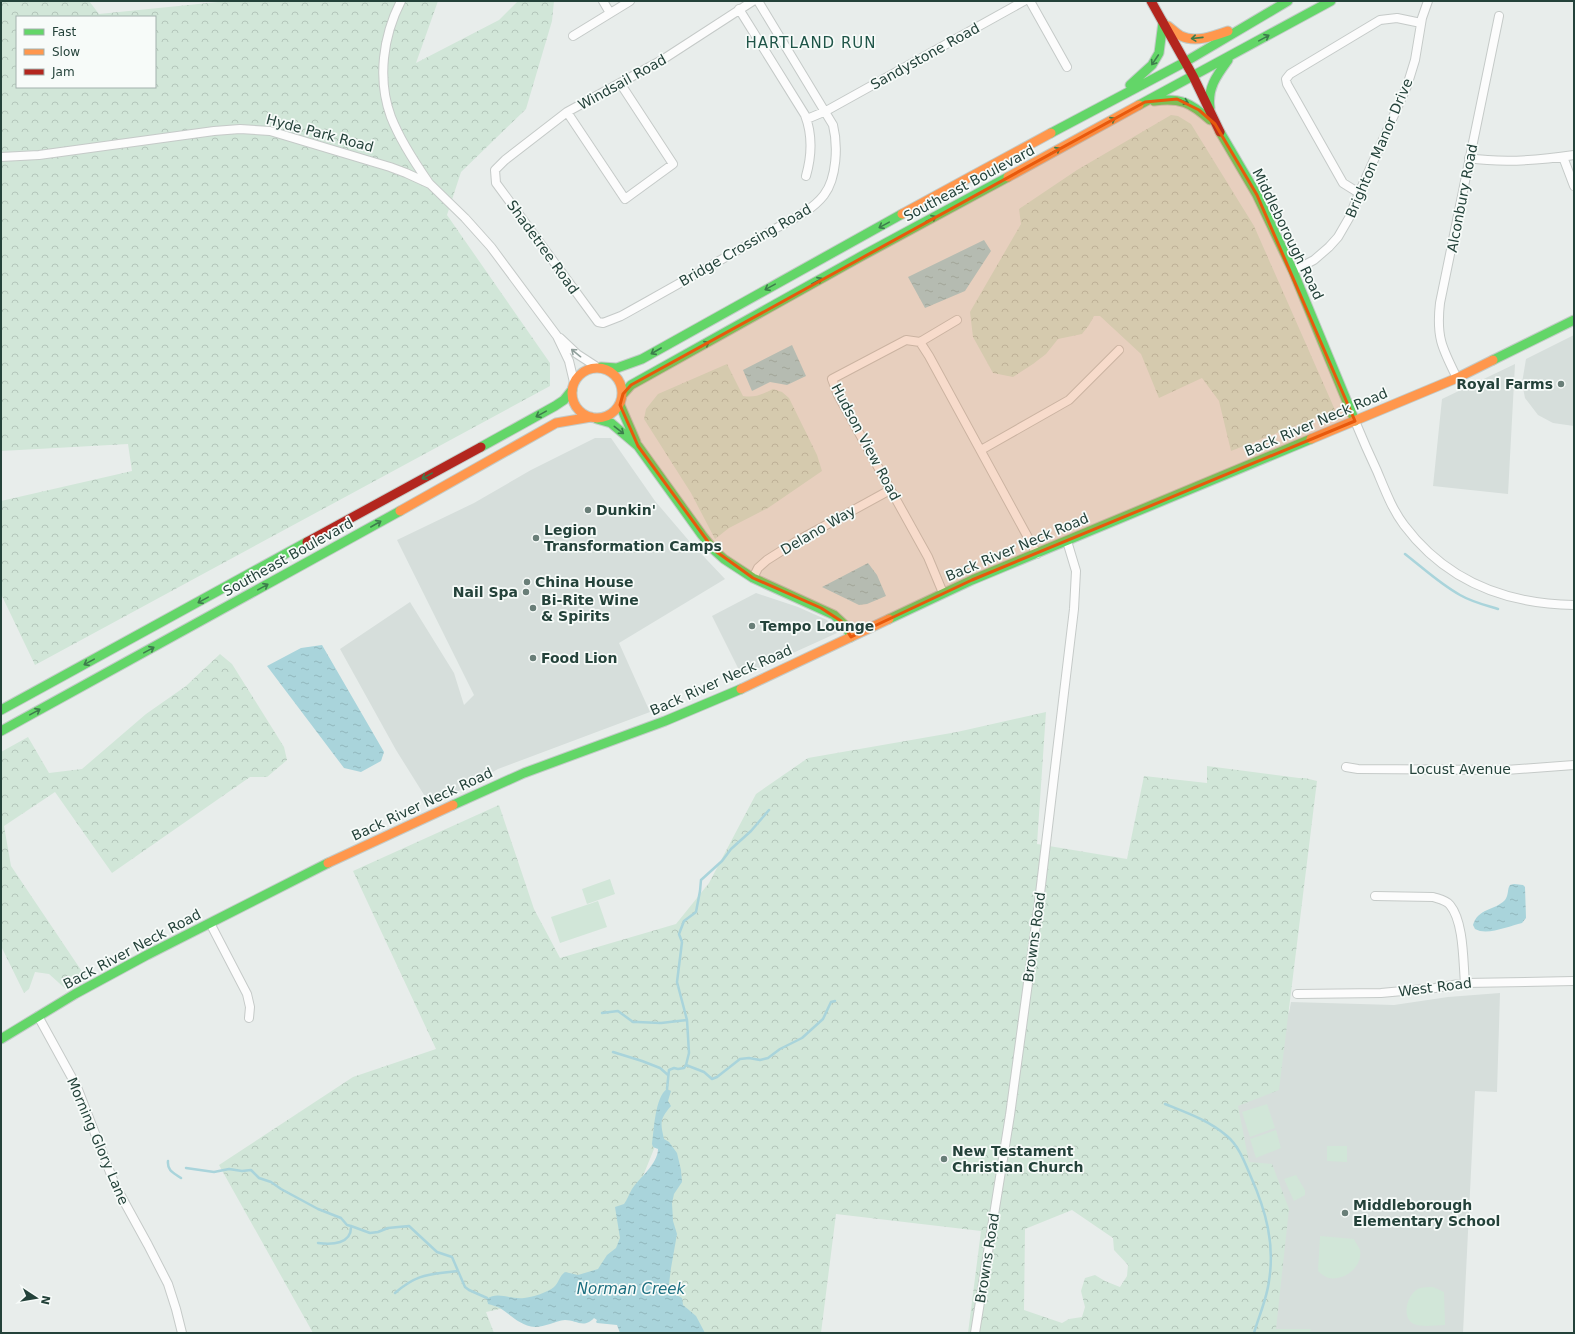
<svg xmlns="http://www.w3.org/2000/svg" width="1575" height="1334" viewBox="0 0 1575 1334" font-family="'DejaVu Sans',sans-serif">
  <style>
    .built { fill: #d6dedb }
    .forest { fill: url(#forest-crowns); fill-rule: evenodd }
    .park { fill: #d1e6d8 }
    .water { fill: url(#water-ripples) }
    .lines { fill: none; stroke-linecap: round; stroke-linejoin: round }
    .stream { stroke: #a9d4db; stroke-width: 2.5 }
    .street-casing { stroke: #c5cac8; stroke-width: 10 }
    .fast-casing { stroke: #c3cbc8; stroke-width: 11 }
    .slow-casing { stroke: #c3cbc8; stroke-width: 11 }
    .jam-casing { stroke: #c3cbc8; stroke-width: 11 }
    .street { stroke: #fcfcfc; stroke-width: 8 }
    .fast { stroke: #63d668; stroke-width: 9 }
    .slow { stroke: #ff974d; stroke-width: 9 }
    .jam { stroke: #b3261e; stroke-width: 9 }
    .oneway { stroke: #3d7d4c }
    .oneway2 { stroke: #909f9b }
    .marked { fill: #e8590c; fill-opacity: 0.2; stroke: #e8590c; stroke-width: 3; stroke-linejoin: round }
    .poi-dot { fill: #697e78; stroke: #f7fbf9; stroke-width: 1.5 }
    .labels { text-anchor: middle; stroke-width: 3.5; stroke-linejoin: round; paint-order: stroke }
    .street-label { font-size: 14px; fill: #24423a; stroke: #f7fbf9 }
    .poi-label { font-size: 14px; font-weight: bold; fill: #24423a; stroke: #f7fbf9; text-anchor: start }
    .neighbourhood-label { font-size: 15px; letter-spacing: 1px; fill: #1f5548; stroke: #f7fbf9 }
    .water-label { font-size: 15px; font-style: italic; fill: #1c6f80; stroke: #f7fbf9 }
  </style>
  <defs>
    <pattern id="forest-crowns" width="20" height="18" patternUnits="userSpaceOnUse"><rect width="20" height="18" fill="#d1e6d8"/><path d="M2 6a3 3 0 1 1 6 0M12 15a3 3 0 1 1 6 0" fill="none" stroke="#b3c6ba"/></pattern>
    <pattern id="water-ripples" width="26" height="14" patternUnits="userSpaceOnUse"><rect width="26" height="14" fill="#a9d4db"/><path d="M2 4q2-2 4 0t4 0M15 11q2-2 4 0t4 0" fill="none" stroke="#91b7bd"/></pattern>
  </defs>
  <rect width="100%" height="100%" fill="#e8edeb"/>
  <path class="built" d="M 1574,335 L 1574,426 L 1553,423 L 1538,415 L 1525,398 L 1522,383 L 1526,359 Z
    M 1515,364 L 1508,494 L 1433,486 L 1442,399 Z
    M 595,438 L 611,438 L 655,501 L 690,542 L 725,579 L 619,643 L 650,712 L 498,769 L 431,806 L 396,750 L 340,649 L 410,602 L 454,673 L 464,705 L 474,695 L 397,540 L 474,503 L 531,470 Z
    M 756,593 L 798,607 L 827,620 L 837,633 L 742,676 L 712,616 Z
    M 1500,993 L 1497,1092 L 1475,1091 L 1463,1333 L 1215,1333 L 1228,1012 L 1289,1013 L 1291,1002 L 1394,1005 L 1448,997 Z"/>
  <path class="forest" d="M 1,1 L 89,1 L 99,14 L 228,1 L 438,1 L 416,63 L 499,20 L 518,1 L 554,1 L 552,21 L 526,109 L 461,172 L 447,215 L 550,363 L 550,386 L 35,665 L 1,594 L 1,501 L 132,471 L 128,444 L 1,451 ZM 17,17 L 155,17 L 155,87 L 17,87 Z
    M 1171,115 L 1178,116 L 1191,124 L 1254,226 L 1335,410 L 1231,451 L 1219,401 L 1202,378 L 1159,398 L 1141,354 L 1100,316 L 1094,316 L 1089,325 L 1082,334 L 1058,339 L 1046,354 L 1033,364 L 1013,377 L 993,373 L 973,337 L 970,312 L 1021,224 L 1019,209 L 1077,170 Z
    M 727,364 L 743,396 C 755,398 763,394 773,389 L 782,392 L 789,398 L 817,455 L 822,471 L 768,508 L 729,528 L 715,539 L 691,493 L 644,419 L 646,409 L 658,394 Z
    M 220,654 L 232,664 L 284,747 L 287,760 L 267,777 L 250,777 L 112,873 L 55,792 L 4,826 L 11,866 L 87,979 L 68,991 L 49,974 L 35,972 L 29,989 L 24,993 L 1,946 L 1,752 L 28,737 L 49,773 L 82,769 L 146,714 L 186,686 Z
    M 1046,712 L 1037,844 L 1127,859 L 1144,776 L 1207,783 L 1207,766 L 1299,778 L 1305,778 L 1317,781 L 1279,1090 L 1238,1106 L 1249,1162 L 1272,1164 L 1289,1209 L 1276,1329 L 1311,1329 L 1310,1333 L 968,1333 L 981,1231 L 836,1214 L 821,1333 L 699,1333 L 665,1284 L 660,1134 L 639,1186 L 626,1253 L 588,1280 L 514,1306 L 486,1312 L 494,1333 L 313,1333 L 219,1165 L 353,1077 L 436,1049 L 353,871 L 499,805 L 534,909 L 560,958 L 676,924 L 709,883 L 756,794 L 808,758 L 957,732 ZM 1072,1210 L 1113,1238 L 1114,1250 L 1128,1265 L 1127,1276 L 1120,1287 L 1105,1281 L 1095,1275 L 1085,1278 L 1081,1291 L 1085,1307 L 1082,1317 L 1069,1319 L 1062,1323 L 1024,1310 L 1025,1229 Z"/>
  <path class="park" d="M 610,879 L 615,894 L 587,904 L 582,889 Z
    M 598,901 L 607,927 L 560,943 L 551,917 Z
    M 1267,1104 L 1275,1128 L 1250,1137 L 1242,1112 Z
    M 1276,1130 L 1281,1148 L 1256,1158 L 1250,1139 Z
    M 1327,1146 L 1347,1146 L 1347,1162 L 1327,1161 Z
    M 1296,1175 L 1305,1190 L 1305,1195 L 1294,1201 L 1284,1179 Z
    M 1320,1236 L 1354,1239 C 1355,1242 1359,1247 1360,1250 C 1363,1267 1344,1281 1329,1278 C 1325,1277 1321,1274 1318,1271 Z
    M 1433,1287 L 1444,1292 L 1445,1325 C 1436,1325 1425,1327 1417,1325 C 1399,1321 1407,1292 1420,1288 C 1424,1287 1429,1287 1433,1287 Z"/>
  <path class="water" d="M 984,240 L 991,251 L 965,291 L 925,308 L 908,277 Z
    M 792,345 L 806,376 L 787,385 L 770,382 L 752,391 L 743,370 Z
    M 868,563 L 877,575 L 886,596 L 867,604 L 859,605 L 822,587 Z
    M 322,645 L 384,752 L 381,761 L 361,772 L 344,768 L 267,666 L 301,648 Z
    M 1514,884 L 1523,885 L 1525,887 L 1526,918 L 1522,923 C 1509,926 1487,936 1475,929 L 1473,925 C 1478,908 1494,911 1505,900 C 1509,895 1507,889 1510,885 Z
    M 667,1089 L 671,1091 L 668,1101 L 671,1106 C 660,1119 660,1122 664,1139 L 669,1142 L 677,1153 L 681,1170 L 682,1182 L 674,1194 L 672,1203 L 673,1221 L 677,1234 L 671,1268 L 669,1284 L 673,1293 L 682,1298 L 683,1305 L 696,1316 L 705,1333 L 620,1333 L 617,1325 L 597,1323 L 596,1322 L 597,1320 L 594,1318 C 584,1329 576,1320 565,1320 C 555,1321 545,1327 535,1327 C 520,1326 511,1315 500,1308 C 496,1306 492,1305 488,1304 L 487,1299 C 497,1291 512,1300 524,1298 C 532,1297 547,1293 554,1287 C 559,1283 559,1276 565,1272 L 578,1275 L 598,1269 L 607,1255 L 616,1248 L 620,1238 L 615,1207 L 624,1204 C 627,1200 629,1194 632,1189 C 639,1178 658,1164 658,1149 L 653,1147 L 652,1144 C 654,1130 655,1097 667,1089 Z"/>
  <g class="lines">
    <path class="stream" d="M 1405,554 C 1423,568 1440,584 1460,595 C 1472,602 1485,605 1498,609
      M 602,1013 L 618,1011 L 633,1022 L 637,1022 L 661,1023 L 687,1020
      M 613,1052 L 642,1061 L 660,1068 L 668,1075
      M 686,1065 L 704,1072 L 712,1079 L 717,1077 L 740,1059 L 749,1058 L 760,1060 L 768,1058 L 780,1049 L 802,1038 L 823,1019 L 831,1002 L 835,1001
      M 667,1089 L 669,1070 L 674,1068 L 678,1069 L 684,1068 L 686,1065 L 689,1053 L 687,1020 L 677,982 L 682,942 L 679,934 L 684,921 L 696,912 L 700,891 L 701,880 L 722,861 L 731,849 L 751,831 L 769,810
      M 1165,1104 C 1187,1113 1208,1120 1227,1136 C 1239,1146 1245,1163 1251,1177 C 1266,1211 1275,1244 1269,1281 C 1267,1298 1259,1316 1254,1333
      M 168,1161 C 167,1171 174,1173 181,1178
      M 186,1168 L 214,1172 L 229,1169 L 242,1171 L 251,1170 L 259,1178 L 271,1182 L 281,1189 L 318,1209 L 341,1218 L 347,1225 L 351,1226 L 370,1233 L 378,1232 L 388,1228 L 409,1226 L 437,1252 L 452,1257 L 465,1287 L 469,1290 L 487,1298
      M 318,1243 C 332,1245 352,1244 351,1226
      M 395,1293 C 418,1273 429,1275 457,1271"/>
    <defs>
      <path id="street" d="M 401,1 C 383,36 377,79 391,117 C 400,140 415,163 429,183
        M 603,1 L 610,13
        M 753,1 L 662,60 L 567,112 L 505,160 L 495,170 L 496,183 L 598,322 L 603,323 L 621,316 C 671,288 720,261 769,232 C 787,222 811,212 824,195 C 837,178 838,145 833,125 L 758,1
        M 1030,1 L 1067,67
        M 739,9 L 805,115 C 813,136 812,155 806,176
        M 573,36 L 630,1
        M 567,112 L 625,199 L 673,164 L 620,83
        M 807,119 L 826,111 L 1024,1
        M 1,157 L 39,155 L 214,131 L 240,129 L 270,131 L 390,167 L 406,173 L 430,184 L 465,218 L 491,247 L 557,336 L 569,361 L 574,382
        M 1563,157 L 1574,186
        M 1469,158 C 1502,163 1542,160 1574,155
        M 1359,193 L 1343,183 L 1287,84 L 1286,79 L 1290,74 L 1380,20 L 1397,18 L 1421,23
        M 1293,271 L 1314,260 L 1329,247 L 1338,237 L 1349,218 L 1359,193 L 1407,86 L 1415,60 L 1422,18 L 1428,1
        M 560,338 L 577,354 L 597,367
        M 920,342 L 957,320
        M 1457,378 C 1442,348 1436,337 1440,303 L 1499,16
        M 1355,421 C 1362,438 1369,454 1377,471 C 1385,490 1392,509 1404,525 C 1446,581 1506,604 1574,605
        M 981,450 L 1069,400 L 1119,350
        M 753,578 L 758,568 L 767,560 L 797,541 L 890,490
        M 943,593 L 928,557 L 838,395 L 832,379 L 906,340 L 920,342 L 929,356 L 1037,554
        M 1346,767 L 1358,769 L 1506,770 L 1574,765
        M 1375,896 L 1433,897 C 1439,899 1446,900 1450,905 C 1464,922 1463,962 1465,983
        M 210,923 L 247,994 L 250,1007 L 249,1018
        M 1297,994 L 1381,993 L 1435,988 L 1465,983 L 1574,981
        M 38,1016 L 77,1087 L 115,1185 L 148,1245 L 168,1284 L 176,1309 L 182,1333
        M 975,1333 L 1010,1115 L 1039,902 L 1074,609 L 1076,571 L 1067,541"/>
      <path id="fast" d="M 1130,85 L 1152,65 L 1159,53 L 1163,22
        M 1154,101 C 1180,97 1191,103 1210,120
        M 1139,105 L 1331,1
        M 1210,108 C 1207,88 1217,75 1228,60
        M 1220,132 L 1257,195 L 1293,271 L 1355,421
        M 1051,133 L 1185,62 L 1288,1
        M 1493,360 L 1574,320
        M 601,367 L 617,368 L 642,359 L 902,214
        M 623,394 L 631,385 L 860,257 L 1008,177
        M 620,405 L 636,442
        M 597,419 L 611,423 L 638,446 L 702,535 L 714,550 L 724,559 L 753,578 L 834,615 L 846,626 L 851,637
        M 481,447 L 555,406 L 564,400 L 572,390
        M 889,619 L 972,580 L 1311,439
        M 1,710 L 307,542
        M 1,731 L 400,511
        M 453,805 L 524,773 L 665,721 L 741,689
        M 1,1039 L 75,994 L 147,955 L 328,863"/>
      <path id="slow" d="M 1168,26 C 1172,29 1176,33 1181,36 C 1195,43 1214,36 1228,31
        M 1008,177 L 1139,105
        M 902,214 L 1051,133
        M572 393a25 25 0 1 1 50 0a25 25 0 1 1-50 0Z
        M 1311,439 L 1457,378 L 1493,360
        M 400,511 L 556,423 L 591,417
        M 741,689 L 889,619
        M 328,863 L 453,805"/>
      <path id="jam" d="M 1151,1 L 1193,76 L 1220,132
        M 307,542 L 481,447"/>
    </defs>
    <use href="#street" class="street-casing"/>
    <use href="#fast" class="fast-casing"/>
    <use href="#slow" class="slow-casing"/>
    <use href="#jam" class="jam-casing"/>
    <use href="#street" class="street"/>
    <use href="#fast" class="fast"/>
    <use href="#slow" class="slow"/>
    <use href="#jam" class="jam"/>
  </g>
  <defs><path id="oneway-shaft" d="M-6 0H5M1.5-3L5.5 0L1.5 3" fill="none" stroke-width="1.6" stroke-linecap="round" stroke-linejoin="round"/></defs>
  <g class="oneway">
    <use href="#oneway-shaft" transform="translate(1197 38) rotate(174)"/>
    <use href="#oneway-shaft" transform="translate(1264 38) rotate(-29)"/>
    <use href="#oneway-shaft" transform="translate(1155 60) rotate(124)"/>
    <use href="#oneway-shaft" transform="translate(1183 101) rotate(20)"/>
    <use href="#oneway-shaft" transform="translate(1110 121) rotate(-29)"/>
    <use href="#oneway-shaft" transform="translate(1055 151) rotate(-29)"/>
    <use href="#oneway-shaft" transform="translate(931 219) rotate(-28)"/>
    <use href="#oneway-shaft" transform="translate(884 225) rotate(151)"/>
    <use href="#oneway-shaft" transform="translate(817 281) rotate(-29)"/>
    <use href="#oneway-shaft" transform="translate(770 287) rotate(151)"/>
    <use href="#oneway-shaft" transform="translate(704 345) rotate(-29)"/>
    <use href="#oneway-shaft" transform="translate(656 351) rotate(150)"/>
    <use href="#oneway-shaft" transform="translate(541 414) rotate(151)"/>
    <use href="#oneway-shaft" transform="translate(619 430) rotate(38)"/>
    <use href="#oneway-shaft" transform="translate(427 476) rotate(151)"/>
    <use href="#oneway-shaft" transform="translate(376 524) rotate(-30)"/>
    <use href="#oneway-shaft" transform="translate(263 587) rotate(-29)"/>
    <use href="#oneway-shaft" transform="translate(203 600) rotate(151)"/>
    <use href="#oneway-shaft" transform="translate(149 650) rotate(-29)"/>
    <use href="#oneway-shaft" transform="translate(89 662) rotate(151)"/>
    <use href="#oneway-shaft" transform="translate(35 712) rotate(-29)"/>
  </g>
  <use class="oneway2" href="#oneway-shaft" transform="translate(576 353) rotate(-141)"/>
  <path class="marked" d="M 1177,99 L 1199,110 L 1215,124 L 1257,195 L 1355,421 L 972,580 L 851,637 L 841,621 L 821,608 L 753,578 L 714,550 L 638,446 L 620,405 L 623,394 L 631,385 L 1145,102 Z"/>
  <g class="poi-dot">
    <circle cx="1561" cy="384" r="4"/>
    <circle cx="588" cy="510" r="4"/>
    <circle cx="536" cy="538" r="4"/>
    <circle cx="527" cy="582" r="4"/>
    <circle cx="526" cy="592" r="4"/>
    <circle cx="533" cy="608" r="4"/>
    <circle cx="752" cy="626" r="4"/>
    <circle cx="533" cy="658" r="4"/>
    <circle cx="944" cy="1159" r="4"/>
    <circle cx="1345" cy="1213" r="4"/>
  </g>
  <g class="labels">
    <g class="street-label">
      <text transform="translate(925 56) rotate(-29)" y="5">Sandystone Road</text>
      <text transform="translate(622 82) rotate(-29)" y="5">Windsail Road</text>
      <text transform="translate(320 133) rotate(15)" y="5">Hyde Park Road</text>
      <text transform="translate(1379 148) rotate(-67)" y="5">Brighton Manor Drive</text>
      <text transform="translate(969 183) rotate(-28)" y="5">Southeast Boulevard</text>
      <text transform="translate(1462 198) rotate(-79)" y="5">Alconbury Road</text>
      <text transform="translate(1288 234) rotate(64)" y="5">Middleborough Road</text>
      <text transform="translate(745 245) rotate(-30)" y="5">Bridge Crossing Road</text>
      <text transform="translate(543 247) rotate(54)" y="5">Shadetree Road</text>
      <text transform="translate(1316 422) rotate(-23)" y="5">Back River Neck Road</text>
      <text transform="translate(866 442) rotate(62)" y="5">Hudson View Road</text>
      <text transform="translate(818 530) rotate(-30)" y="5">Delano Way</text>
      <text transform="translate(1017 547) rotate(-23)" y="5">Back River Neck Road</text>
      <text transform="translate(288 557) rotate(-29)" y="5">Southeast Boulevard</text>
      <text transform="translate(721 680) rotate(-24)" y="5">Back River Neck Road</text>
      <text x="1460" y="774">Locust Avenue</text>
      <text transform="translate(422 804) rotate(-25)" y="5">Back River Neck Road</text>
      <text transform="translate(1034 937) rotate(-82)" y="5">Browns Road</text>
      <text transform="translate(132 949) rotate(-28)" y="5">Back River Neck Road</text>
      <text transform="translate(1435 987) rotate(-7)" y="5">West Road</text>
      <text transform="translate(98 1141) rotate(67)" y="5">Morning Glory Lane</text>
      <text transform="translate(987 1258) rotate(-81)" y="5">Browns Road</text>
    </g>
    <g class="poi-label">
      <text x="1553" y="389" text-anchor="end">Royal Farms</text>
      <text x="596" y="515">Dunkin'</text>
      <text x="544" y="535">Legion<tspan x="544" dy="16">Transformation Camps</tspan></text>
      <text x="535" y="587">China House</text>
      <text x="518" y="597" text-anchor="end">Nail Spa</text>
      <text x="541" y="605">Bi-Rite Wine<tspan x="541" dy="16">&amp; Spirits</tspan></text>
      <text x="760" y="631">Tempo Lounge</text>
      <text x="541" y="663">Food Lion</text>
      <text x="952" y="1156">New Testament<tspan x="952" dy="16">Christian Church</tspan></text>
      <text x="1353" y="1210">Middleborough<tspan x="1353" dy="16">Elementary School</tspan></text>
    </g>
    <g class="neighbourhood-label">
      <text x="811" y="48">HARTLAND RUN</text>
    </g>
    <g class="water-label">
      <text x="631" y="1294">Norman Creek</text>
    </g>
  </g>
  <rect width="1575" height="1334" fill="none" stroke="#24423a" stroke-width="4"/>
  <rect x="16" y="16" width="140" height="72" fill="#f7fbf9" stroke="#a3b1ad"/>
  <rect x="24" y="29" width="20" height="6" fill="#63d668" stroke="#a3b1ad"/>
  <text x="52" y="36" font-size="12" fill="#24423a">Fast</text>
  <rect x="24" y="49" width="20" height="6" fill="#ff974d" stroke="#a3b1ad"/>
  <text x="52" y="56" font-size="12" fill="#24423a">Slow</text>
  <rect x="24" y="69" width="20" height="6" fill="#b3261e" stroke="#a3b1ad"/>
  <text x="52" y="76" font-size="12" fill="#24423a">Jam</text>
  <g transform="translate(36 1298) rotate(102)" stroke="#f7fbf9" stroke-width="3" paint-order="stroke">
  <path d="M0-3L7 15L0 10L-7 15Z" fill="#24423a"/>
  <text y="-6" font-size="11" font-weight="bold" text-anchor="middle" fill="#24423a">N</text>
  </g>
</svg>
